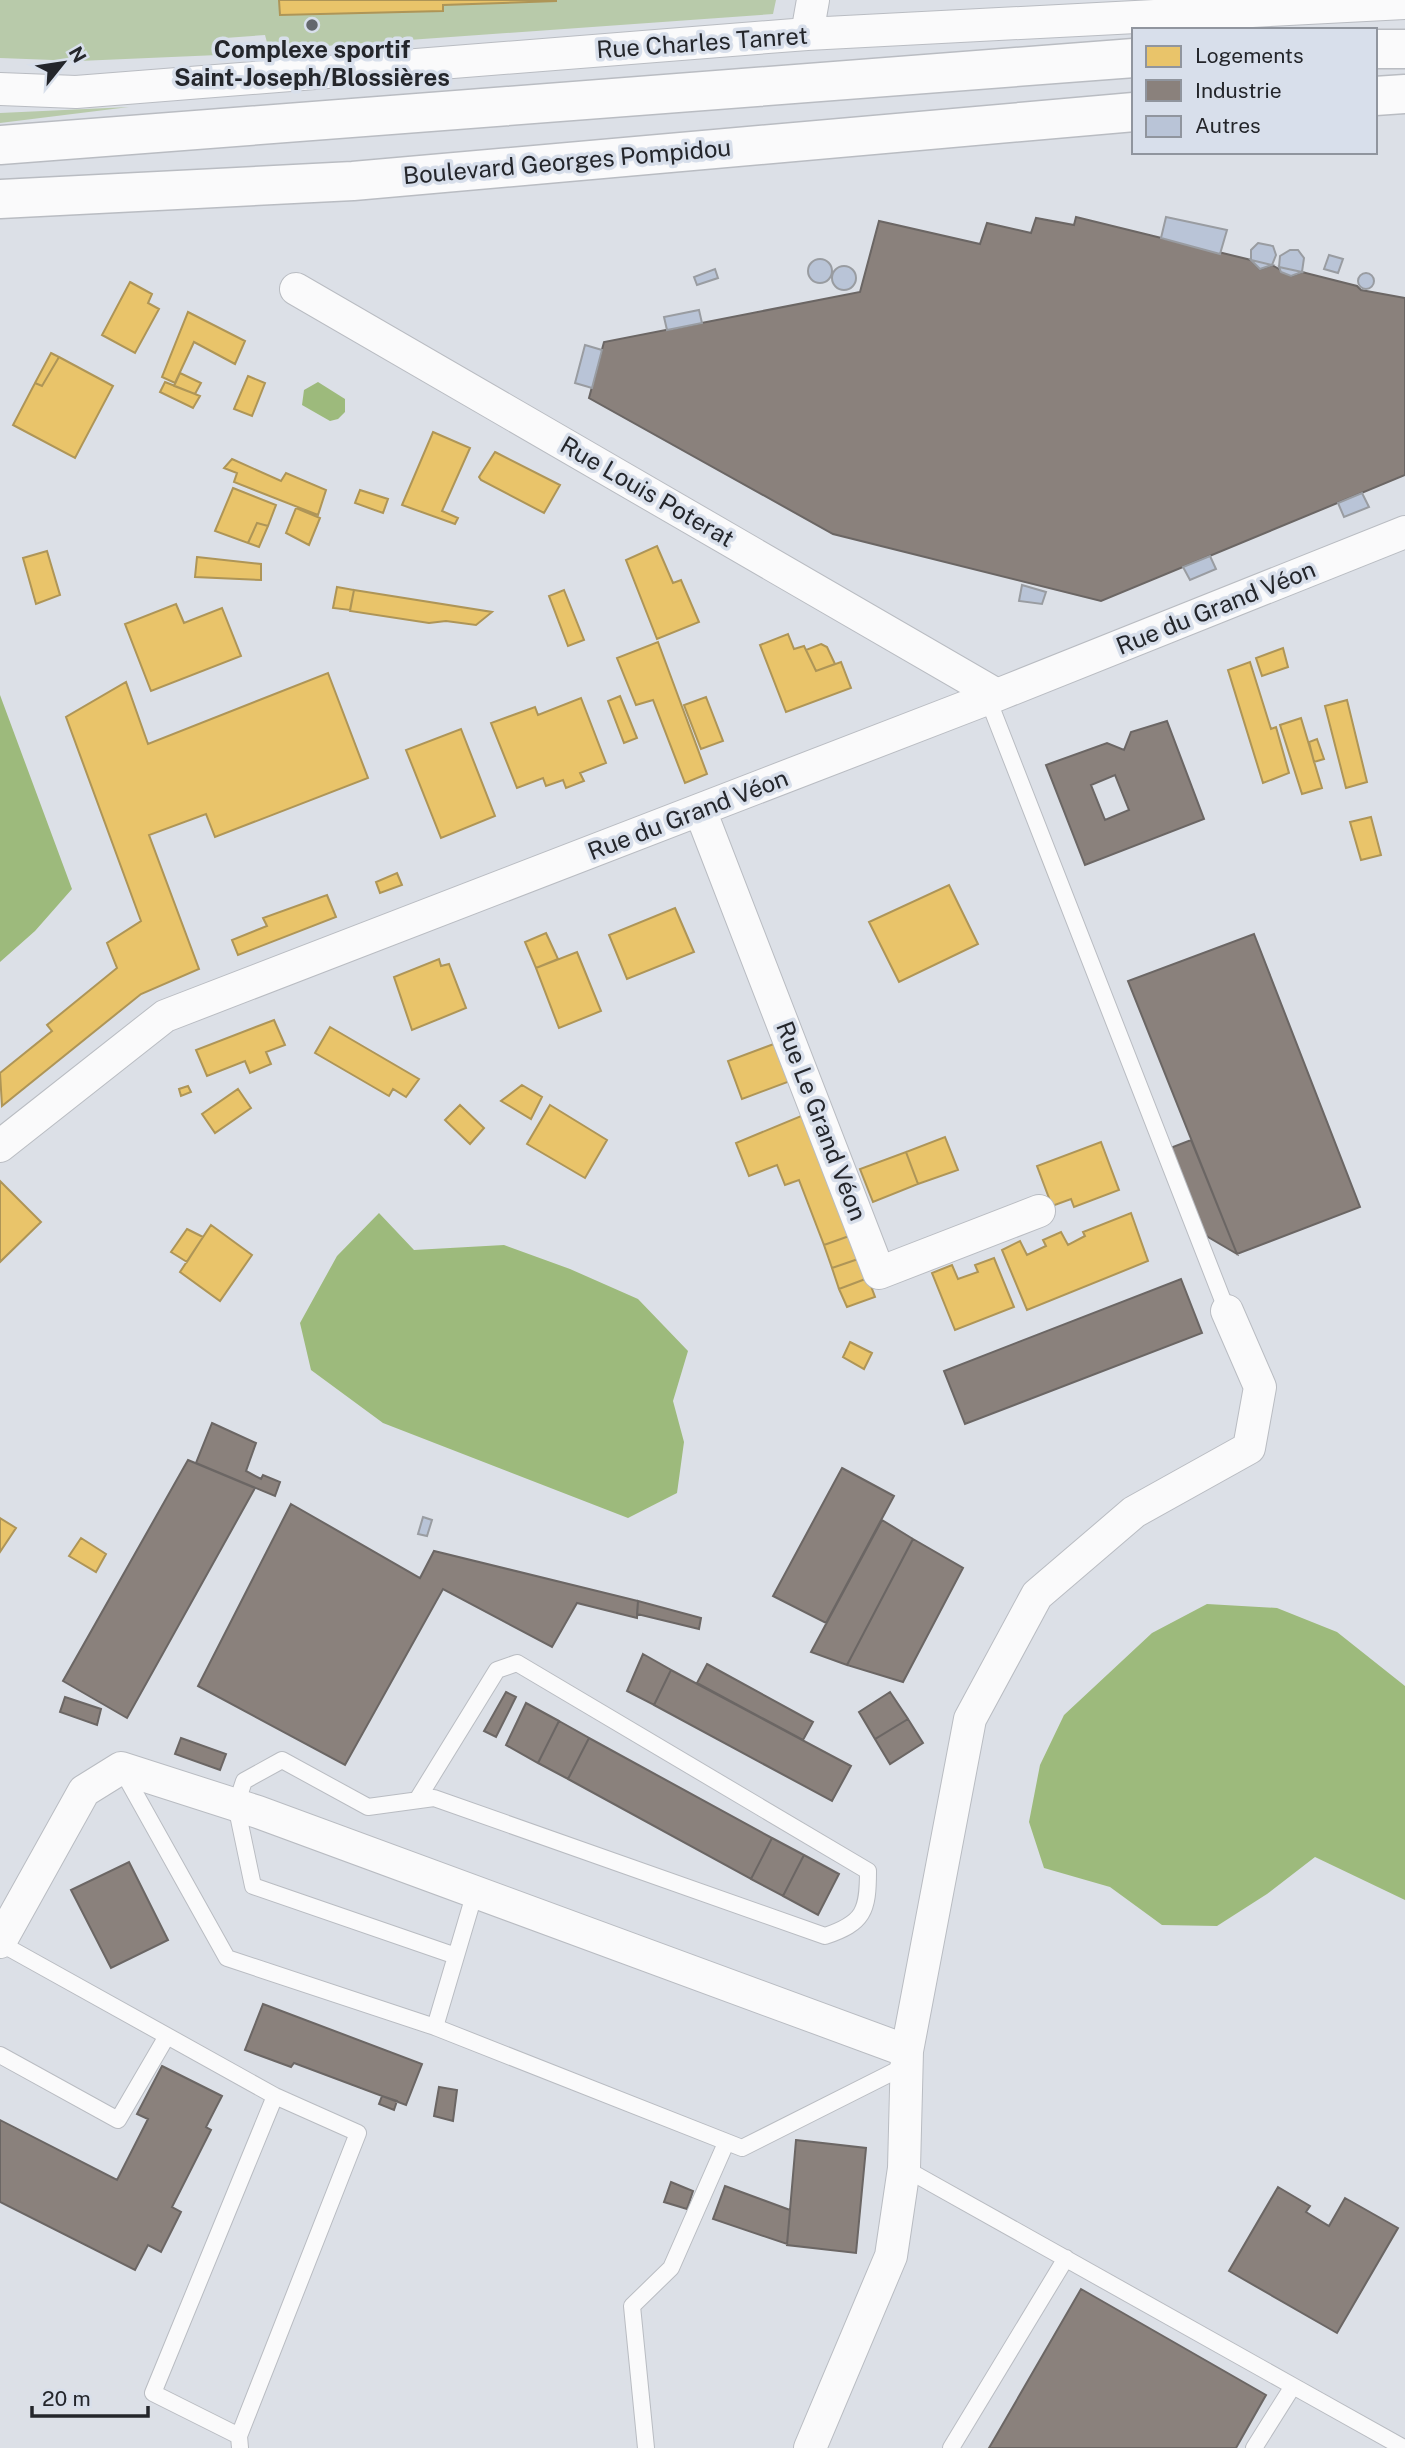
<svg xmlns="http://www.w3.org/2000/svg" width="1405" height="2448" viewBox="0 0 1405 2448" font-family="'Public Sans',sans-serif">
  <style>
    .green { fill: #b8caaa }
    .water { fill: #9dba7c }
    .homes { fill: #e9c46a; stroke: #ae9557; stroke-width: 2 }
    .industry { fill: #8a817c; stroke: #6b6664; stroke-width: 2; fill-rule: evenodd }
    .building { fill: #b9c4d7; stroke: #999ca1; stroke-width: 2 }
    .lines { fill: none; stroke-linecap: round; stroke-linejoin: round }
    .lane-casing { stroke: #b9bcc2; stroke-width: 18 }
    .street-casing { stroke: #b9bcc2; stroke-width: 34 }
    .primary-casing { stroke: #b9bcc2; stroke-width: 41 }
    .lane { stroke: #fafafb; stroke-width: 16 }
    .street { stroke: #fafafb; stroke-width: 32 }
    .primary { stroke: #fafafb; stroke-width: 38 }
    .poi-dot { fill: #64676d; stroke: #d8dfeb; stroke-width: 2.5 }
    .labels { text-anchor: middle; stroke-width: 7; stroke-linejoin: round; paint-order: stroke }
    .street-label { font-size: 24px; fill: #24262b; stroke: #d8dfeb }
    .poi-label { font-size: 24px; font-weight: bold; fill: #24262b; stroke: #d8dfeb }
  </style>
  <rect width="100%" height="100%" fill="#dce0e7"/>
  <path class="green" d="M 0,0 L 776,0 L 773,14 L 269,50 L 265,35 L 225,38 L 218,55 L 79,61 L 0,58 Z
    M 129,107 L 0,123 L 0,113 Z"/>
  <path class="water" d="M 318,382 L 345,399 L 345,412 L 338,419 L 330,421 L 302,405 L 304,390 Z
    M 0,695 L 72,889 L 35,931 L 0,962 Z
    M 379,1213 L 414,1250 L 504,1245 L 570,1269 L 638,1299 L 688,1351 L 673,1401 L 684,1442 L 677,1493 L 628,1518 L 383,1423 L 311,1370 L 300,1323 L 337,1256 Z
    M 1207,1604 L 1277,1608 L 1337,1632 L 1405,1686 L 1405,1900 L 1315,1857 L 1267,1894 L 1217,1926 L 1162,1925 L 1110,1887 L 1044,1868 L 1029,1822 L 1040,1765 L 1064,1715 L 1152,1633 Z"/>
  <path class="homes" d="M 279,0 L 556,0 L 556,1 L 443,5 L 443,11 L 280,15 Z
    M 130,282 L 152,294 L 148,303 L 159,309 L 135,353 L 102,335 Z
    M 188,312 L 245,341 L 235,364 L 194,342 L 175,383 L 162,377 Z
    M 51,353 L 59,357 L 42,386 L 35,383 Z
    M 59,357 L 113,386 L 75,458 L 13,425 L 35,383 L 42,386 Z
    M 180,373 L 201,383 L 195,394 L 174,386 Z
    M 248,376 L 265,383 L 252,416 L 234,409 Z
    M 165,382 L 200,396 L 193,408 L 160,392 Z
    M 433,432 L 470,448 L 442,511 L 458,518 L 455,524 L 402,505 Z
    M 495,452 L 560,485 L 544,513 L 481,480 L 479,477 Z
    M 232,459 L 281,481 L 286,473 L 326,490 L 318,515 L 234,482 L 237,473 L 224,468 Z
    M 233,488 L 276,505 L 268,526 L 257,523 L 248,543 L 215,531 Z
    M 360,490 L 388,499 L 383,513 L 355,503 Z
    M 296,508 L 320,518 L 309,545 L 286,533 Z
    M 257,523 L 268,526 L 259,547 L 248,543 Z
    M 657,546 L 673,583 L 681,580 L 699,622 L 657,639 L 626,560 Z
    M 47,551 L 60,595 L 36,604 L 23,558 Z
    M 197,557 L 261,564 L 261,580 L 195,577 Z
    M 337,587 L 354,590 L 350,610 L 333,608 Z
    M 354,590 L 492,612 L 476,625 L 446,621 L 429,623 L 350,611 Z
    M 564,590 L 584,640 L 568,646 L 549,596 Z
    M 176,604 L 184,623 L 222,608 L 241,656 L 151,691 L 125,624 Z
    M 788,634 L 794,649 L 804,646 L 816,671 L 841,662 L 851,688 L 786,712 L 760,645 Z
    M 658,642 L 707,774 L 685,783 L 653,700 L 636,705 L 617,658 Z
    M 821,644 L 827,647 L 835,664 L 816,671 L 806,650 Z
    M 1283,648 L 1288,667 L 1262,676 L 1256,658 Z
    M 1250,662 L 1271,729 L 1276,727 L 1289,773 L 1263,783 L 1228,670 Z
    M 328,673 L 368,778 L 215,837 L 206,814 L 149,835 L 199,969 L 141,994 L 2,1106 L 0,1073 L 52,1031 L 47,1025 L 117,968 L 107,943 L 141,921 L 66,717 L 126,682 L 148,744 Z
    M 620,696 L 637,738 L 624,743 L 608,701 Z
    M 706,697 L 723,741 L 701,749 L 684,705 Z
    M 581,698 L 606,763 L 580,773 L 584,781 L 566,788 L 563,780 L 546,786 L 543,778 L 517,788 L 491,723 L 535,707 L 538,715 Z
    M 1347,700 L 1367,782 L 1346,788 L 1325,706 Z
    M 1301,718 L 1322,788 L 1302,794 L 1280,725 Z
    M 461,729 L 495,816 L 441,838 L 406,750 Z
    M 1317,739 L 1324,759 L 1314,762 L 1309,742 Z
    M 1371,817 L 1381,855 L 1361,860 L 1350,822 Z
    M 397,873 L 402,885 L 380,893 L 376,882 Z
    M 949,885 L 978,944 L 899,982 L 869,922 Z
    M 327,895 L 336,917 L 238,955 L 232,940 L 267,926 L 263,918 Z
    M 675,908 L 694,952 L 627,979 L 609,935 Z
    M 546,933 L 558,959 L 536,968 L 525,942 Z
    M 577,952 L 601,1011 L 559,1028 L 536,968 Z
    M 439,959 L 441,966 L 449,964 L 466,1008 L 412,1030 L 394,977 Z
    M 274,1020 L 285,1045 L 266,1052 L 271,1064 L 250,1073 L 245,1061 L 207,1076 L 196,1050 Z
    M 330,1027 L 419,1079 L 406,1097 L 393,1089 L 389,1096 L 315,1053 Z
    M 779,1042 L 793,1080 L 742,1099 L 728,1061 Z
    M 522,1085 L 542,1097 L 531,1119 L 501,1101 Z
    M 188,1086 L 191,1092 L 181,1096 L 179,1089 Z
    M 238,1089 L 251,1108 L 215,1133 L 202,1114 Z
    M 460,1105 L 484,1128 L 470,1144 L 445,1120 Z
    M 550,1105 L 607,1140 L 585,1178 L 527,1144 Z
    M 806,1114 L 852,1235 L 824,1245 L 799,1180 L 785,1185 L 777,1165 L 749,1176 L 736,1143 Z
    M 945,1137 L 958,1170 L 918,1184 L 906,1152 Z
    M 1101,1142 L 1119,1190 L 1074,1207 L 1071,1199 L 1052,1206 L 1037,1166 Z
    M 906,1152 L 918,1184 L 873,1202 L 860,1169 Z
    M 0,1181 L 41,1222 L 0,1262 Z
    M 1131,1213 L 1148,1261 L 1027,1310 L 1002,1250 L 1020,1241 L 1027,1255 L 1046,1246 L 1043,1240 L 1061,1232 L 1068,1245 L 1085,1236 L 1083,1232 Z
    M 211,1225 L 252,1255 L 220,1301 L 180,1272 Z
    M 187,1229 L 203,1237 L 187,1262 L 171,1252 Z
    M 852,1235 L 861,1258 L 832,1268 L 824,1245 Z
    M 861,1258 L 868,1278 L 839,1289 L 832,1268 Z
    M 994,1258 L 1014,1307 L 955,1330 L 932,1273 L 952,1265 L 958,1279 L 978,1272 L 975,1265 Z
    M 868,1278 L 875,1297 L 847,1307 L 839,1289 Z
    M 850,1342 L 872,1353 L 864,1369 L 843,1357 Z
    M 0,1518 L 16,1528 L 0,1552 Z
    M 81,1538 L 106,1554 L 96,1572 L 69,1556 Z"/>
  <path class="industry" d="M 1076,217 L 1251,260 L 1260,269 L 1272,265 L 1291,276 L 1302,272 L 1357,286 L 1361,290 L 1405,298 L 1405,475 L 1101,601 L 833,534 L 589,398 L 604,342 L 860,292 L 879,221 L 980,244 L 987,223 L 1031,233 L 1036,218 L 1074,225 Z
    M 1167,721 L 1204,819 L 1085,865 L 1046,765 L 1107,743 L 1124,750 L 1131,732 ZM 1115,775 L 1129,810 L 1105,820 L 1091,785 Z
    M 1254,934 L 1360,1207 L 1237,1254 L 1128,981 Z
    M 1191,1140 L 1237,1254 L 1198,1231 L 1165,1150 Z
    M 1181,1279 L 1202,1333 L 965,1424 L 944,1371 Z
    M 212,1423 L 256,1443 L 246,1471 L 261,1479 L 263,1475 L 280,1482 L 275,1496 L 196,1463 Z
    M 188,1460 L 255,1488 L 127,1718 L 63,1681 Z
    M 842,1468 L 894,1496 L 826,1623 L 773,1596 Z
    M 291,1504 L 420,1578 L 434,1551 L 638,1601 L 637,1618 L 577,1603 L 552,1647 L 443,1589 L 345,1765 L 198,1686 Z
    M 882,1520 L 913,1539 L 847,1665 L 811,1652 Z
    M 913,1539 L 963,1568 L 903,1682 L 847,1665 Z
    M 638,1601 L 701,1618 L 699,1629 L 637,1614 Z
    M 643,1654 L 671,1670 L 654,1705 L 627,1691 Z
    M 707,1664 L 813,1722 L 803,1740 L 697,1683 Z
    M 671,1670 L 851,1766 L 832,1801 L 654,1705 Z
    M 506,1692 L 516,1697 L 496,1737 L 484,1731 Z
    M 890,1692 L 908,1719 L 875,1739 L 859,1712 Z
    M 65,1697 L 101,1709 L 97,1725 L 60,1712 Z
    M 526,1703 L 559,1721 L 538,1763 L 506,1745 Z
    M 908,1719 L 923,1743 L 890,1764 L 875,1739 Z
    M 559,1721 L 589,1738 L 568,1779 L 538,1763 Z
    M 181,1738 L 226,1754 L 220,1770 L 175,1754 Z
    M 589,1738 L 772,1838 L 751,1879 L 568,1779 Z
    M 772,1838 L 804,1855 L 783,1896 L 751,1879 Z
    M 804,1855 L 839,1874 L 818,1915 L 783,1896 Z
    M 129,1862 L 168,1940 L 111,1968 L 71,1890 Z
    M 263,2004 L 422,2064 L 406,2105 L 294,2063 L 291,2067 L 245,2050 Z
    M 162,2066 L 222,2096 L 206,2127 L 211,2130 L 172,2207 L 181,2212 L 161,2252 L 148,2245 L 135,2270 L 0,2202 L 0,2120 L 117,2180 L 148,2119 L 137,2114 Z
    M 439,2087 L 457,2090 L 453,2121 L 434,2116 Z
    M 382,2096 L 397,2101 L 394,2110 L 379,2104 Z
    M 796,2140 L 866,2148 L 856,2253 L 787,2245 Z
    M 671,2182 L 693,2191 L 687,2209 L 664,2202 Z
    M 725,2186 L 790,2210 L 787,2244 L 713,2219 Z
    M 1278,2187 L 1310,2206 L 1306,2212 L 1329,2226 L 1345,2198 L 1398,2228 L 1337,2333 L 1229,2271 Z
    M 1081,2289 L 1266,2395 L 1236,2448 L 989,2448 Z"/>
  <path class="building" d="M 1166,217 L 1227,230 L 1220,254 L 1161,238 Z
    M 1258,243 L 1273,246 L 1276,255 L 1272,265 L 1251,260 L 1251,250 Z
    M 1290,250 L 1298,250 L 1304,258 L 1302,272 L 1279,267 L 1280,256 Z
    M 1329,255 L 1343,259 L 1338,273 L 1324,269 Z
    M808 271a12 12 0 1 1 24 0a12 12 0 1 1-24 0Z
    M 1251,260 L 1272,265 L 1260,269 Z
    M832 278a12 12 0 1 1 24 0a12 12 0 1 1-24 0Z
    M 1279,267 L 1302,272 L 1291,276 L 1281,272 Z
    M 715,269 L 718,278 L 697,285 L 694,277 Z
    M1358 281a8 8 0 1 1 16 0a8 8 0 1 1-16 0Z
    M 699,310 L 702,323 L 667,330 L 664,317 Z
    M 585,345 L 602,350 L 592,388 L 575,383 Z
    M 1362,493 L 1369,507 L 1344,517 L 1338,503 Z
    M 1210,556 L 1216,569 L 1190,580 L 1183,567 Z
    M 1022,585 L 1046,592 L 1042,604 L 1019,601 Z
    M 423,1517 L 432,1520 L 427,1536 L 418,1534 Z"/>
  <g class="lines">
    <defs>
      <path id="lane" d="M 988,699 L 1227,1311
        M 122,1770 L 227,1958 L 435,2027 L 742,2148 L 907,2065
        M 417,1800 L 497,1670 L 517,1663 L 868,1871 C 868,1911 864,1923 825,1936 L 434,1798 L 368,1807 L 282,1760 L 244,1781 L 236,1805 L 253,1886 L 456,1956
        M 0,1943 L 275,2096 L 358,2133 L 239,2436 L 240,2448
        M 435,2027 L 475,1892
        M 0,2055 L 118,2120 L 167,2036
        M 904,2168 L 1293,2386
        M 239,2436 L 153,2393 L 275,2096
        M 646,2448 L 632,2306 L 671,2268 L 726,2143
        M 951,2448 L 1066,2258
        M 1254,2448 L 1293,2386 L 1404,2448"/>
      <path id="street" d="M 807,34 L 813,0
        M 0,89 L 76,92 L 807,34 L 1405,3
        M 296,289 L 997,695
        M 700,810 L 879,1273 L 1039,1211
        M 0,1146 L 165,1016 L 997,695 L 1405,532
        M 0,1942 L 84,1791 L 121,1768 L 258,1812 L 907,2051
        M 810,2448 L 891,2256 L 904,2168 L 907,2051 L 970,1719 L 1037,1595 L 1134,1512 L 1249,1448 L 1260,1387 L 1227,1311"/>
      <path id="primary" d="M 1375,49 L 1405,49
        M 1375,96 L 1405,94
        M 0,145 L 1134,58
        M 0,199 L 353,181 L 1134,112"/>
    </defs>
    <use href="#lane" class="lane-casing"/>
    <use href="#street" class="street-casing"/>
    <use href="#primary" class="primary-casing"/>
    <use href="#lane" class="lane"/>
    <use href="#street" class="street"/>
    <use href="#primary" class="primary"/>
  </g>
  <circle class="poi-dot" cx="312" cy="25" r="7"/>
  <g class="labels">
    <g class="street-label">
      <text transform="translate(702 43) rotate(-4)" y="8">Rue Charles Tanret</text>
      <text transform="translate(567 162) rotate(-5)" y="8">Boulevard Georges Pompidou</text>
      <text transform="translate(647 492) rotate(30)" y="8">Rue Louis Poterat</text>
      <text transform="translate(1216 608) rotate(-22)" y="8">Rue du Grand Véon</text>
      <text transform="translate(688 815) rotate(-21)" y="8">Rue du Grand Véon</text>
      <text transform="translate(821 1121) rotate(69)" y="8">Rue Le Grand Véon</text>
    </g>
    <g class="poi-label">
      <text x="312" y="58">Complexe sportif<tspan x="312" dy="28">Saint-Joseph/Blossières</tspan></text>
    </g>
  </g>
  <rect x="1132" y="28" width="245" height="126" fill="#d8dfeb" stroke="#90959e" stroke-width="2"/>
  <rect x="1146" y="46" width="35" height="21" fill="#e9c46a" stroke="#90959e" stroke-width="2"/>
  <text x="1195" y="63" font-size="21" fill="#24262b">Logements</text>
  <rect x="1146" y="80" width="35" height="21" fill="#8a817c" stroke="#90959e" stroke-width="2"/>
  <text x="1195" y="98" font-size="21" fill="#24262b">Industrie</text>
  <rect x="1146" y="116" width="35" height="21" fill="#b9c4d7" stroke="#90959e" stroke-width="2"/>
  <text x="1195" y="133" font-size="21" fill="#24262b">Autres</text>
  <g transform="translate(63 63) rotate(60)" stroke="#d8dfeb" stroke-width="5" paint-order="stroke">
  <path d="M0-5L12 26L0 18L-12 26Z" fill="#24262b"/>
  <text y="-10" font-size="19" font-weight="bold" text-anchor="middle" fill="#24262b">N</text>
  </g>
  <path d="M32 2406v10h116v-10" fill="none" stroke="#24262b" stroke-width="3.5"/>
  <text x="42" y="2406" font-size="21" fill="#24262b" stroke="#d8dfeb" stroke-width="5" paint-order="stroke">20 m</text>
</svg>
